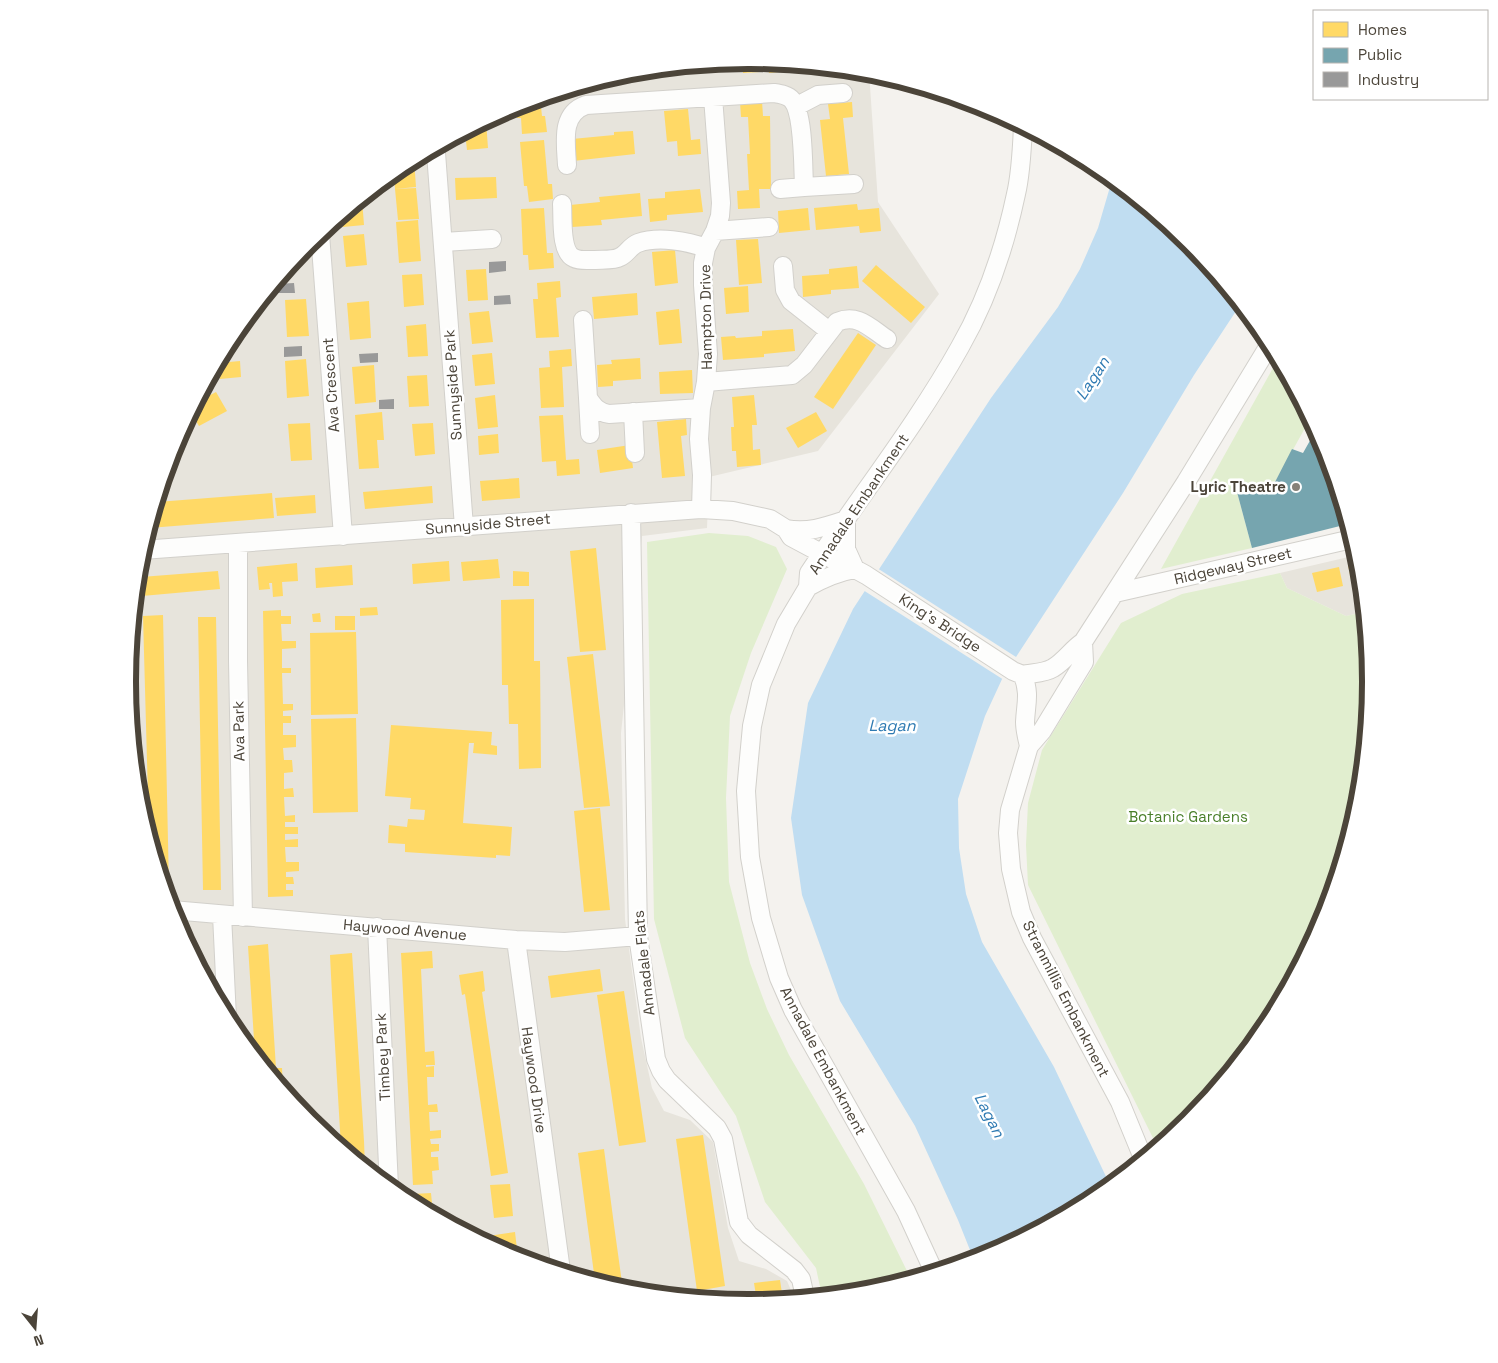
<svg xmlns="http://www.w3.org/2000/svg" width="1498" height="1363" viewBox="0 0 1498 1363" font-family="'Space Grotesk',sans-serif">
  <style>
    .residential { fill: #e7e4dc }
    .green { fill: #e1eecf }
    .water { fill: #c0ddf1 }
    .pier { fill: #f4f2ee }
    .homes { fill: #ffd966 }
    .public { fill: #76a5af }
    .industry { fill: #999 }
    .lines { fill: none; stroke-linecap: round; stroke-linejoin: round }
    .minor-casing { stroke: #d2d0cb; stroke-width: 20 }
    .minor { stroke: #fdfdfc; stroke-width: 18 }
    .poi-dot { fill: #868178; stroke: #fff; stroke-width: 2 }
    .labels { text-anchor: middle; stroke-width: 5; stroke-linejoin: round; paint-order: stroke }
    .street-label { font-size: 15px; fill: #4b4439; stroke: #fff }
    .poi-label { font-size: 15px; font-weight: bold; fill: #4b4439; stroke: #fff; text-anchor: end }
    .park-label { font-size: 15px; fill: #4a7f2a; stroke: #fff }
    .water-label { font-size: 16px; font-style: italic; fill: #2e7ab2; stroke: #fff }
    .rim { fill: none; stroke: #4b4439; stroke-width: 6 }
  </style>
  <rect width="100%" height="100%" fill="#f4f2ee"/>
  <path class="residential" d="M 749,60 L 869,72 L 878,202 L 939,294 L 818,451 L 709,477 L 707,528 L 642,536 L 621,733 L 625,919 L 641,1038 L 652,1088 L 664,1111 L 690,1120 L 713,1142 L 728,1228 L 739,1261 L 766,1269 L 787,1281 L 793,1295 L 794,1299 L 749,1303 L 627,1291 L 511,1256 L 403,1198 L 309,1121 L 232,1027 L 175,919 L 139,802 L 128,681 L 140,560 L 175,443 L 232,336 L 310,242 L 404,165 L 511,107 L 628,72 Z
    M 1357,555 L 1364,612 L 1346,616 L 1287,588 L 1280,573 Z"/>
  <path class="green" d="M 1278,359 L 1310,419 L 1275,482 L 1237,492 L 1252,548 L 1161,569 Z
    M 709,533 L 748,536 L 776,547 L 787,569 L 751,653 L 730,716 L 726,798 L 729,882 L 750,963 L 767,1009 L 789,1055 L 864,1184 L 911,1279 L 870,1291 L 822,1296 L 816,1268 L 765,1202 L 736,1116 L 685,1038 L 654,919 L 647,542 Z
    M 1280,573 L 1287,588 L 1346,616 L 1364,612 L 1370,682 L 1358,803 L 1323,920 L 1266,1027 L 1188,1121 L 1175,1132 L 1153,1138 L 1028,885 L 1026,845 L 1028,803 L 1042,750 L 1121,623 L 1182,594 Z"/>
  <path class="water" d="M 1112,180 L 1189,242 L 1240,305 L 1194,375 L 1123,493 L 1003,677 L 985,716 L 958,799 L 959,848 L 966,894 L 982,942 L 1054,1067 L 1110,1185 L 1094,1198 L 987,1256 L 974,1260 L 958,1220 L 915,1126 L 840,1001 L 802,895 L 791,818 L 808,703 L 853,609 L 991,398 L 1058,307 L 1080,269 L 1098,228 Z"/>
  <path class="pier" d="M 877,568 L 1019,659 L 1004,680 L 863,590 Z"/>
  <path class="homes" d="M 749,60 L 759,61 L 760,72 L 743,73 L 742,66 L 714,68 L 714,64 Z
    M 768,62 L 797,65 L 797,70 L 769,73 Z
    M 802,65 L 829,68 L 829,72 L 803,74 Z
    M 685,66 L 686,72 L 671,73 L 670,68 Z
    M 664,68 L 665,73 L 635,75 L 635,71 Z
    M 834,68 L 860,71 L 860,72 L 835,74 Z
    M 540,98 L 542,116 L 545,116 L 547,132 L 522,134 L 521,118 L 517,118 L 516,106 Z
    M 762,101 L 763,116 L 770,116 L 771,189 L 759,189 L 760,208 L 738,209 L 737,191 L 749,190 L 747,154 L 750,154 L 748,117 L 741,117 L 740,102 Z
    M 852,102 L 853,117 L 843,118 L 849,174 L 826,176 L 820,120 L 830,119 L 828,104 Z
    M 688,109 L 691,140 L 700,139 L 701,154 L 678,156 L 677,141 L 667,142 L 664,111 Z
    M 486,121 L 488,148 L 467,150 L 465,132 Z
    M 633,131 L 635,154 L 573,161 L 572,139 L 614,135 L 614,132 Z
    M 544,140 L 548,184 L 552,184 L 553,199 L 529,202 L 527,186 L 524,186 L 520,142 Z
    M 414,159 L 416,187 L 395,189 L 394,173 Z
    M 496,177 L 497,198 L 456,200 L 455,178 Z
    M 416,188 L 419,219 L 398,220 L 395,189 Z
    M 700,189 L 703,212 L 667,215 L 667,220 L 650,222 L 648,199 L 665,198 L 665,192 Z
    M 640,193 L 642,216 L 601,220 L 602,225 L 572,227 L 570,205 L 600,202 L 599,197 Z
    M 362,199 L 364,225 L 343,227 L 342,215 Z
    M 857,204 L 858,210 L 879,208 L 881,231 L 860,233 L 859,226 L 816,230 L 814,208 Z
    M 544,208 L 547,253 L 553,253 L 554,268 L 529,270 L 528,255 L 523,255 L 521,209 Z
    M 808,208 L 810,230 L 779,233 L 778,211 Z
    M 418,220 L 421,261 L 399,263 L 396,222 Z
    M 364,234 L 367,265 L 346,267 L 343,236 Z
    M 758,239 L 762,283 L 739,285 L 736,240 Z
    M 675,250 L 678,283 L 655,286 L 652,252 Z
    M 298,256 L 299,270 L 286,271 L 295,259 Z
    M 876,265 L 925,307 L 911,323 L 862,281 Z
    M 857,266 L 859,288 L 831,290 L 831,294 L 803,297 L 802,276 L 829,274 L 829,269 Z
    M 486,269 L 488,300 L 468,301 L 466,270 Z
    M 422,274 L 424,305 L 404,307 L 402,275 Z
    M 560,281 L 561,297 L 556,298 L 559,337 L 536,338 L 533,299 L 538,299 L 537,283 Z
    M 748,286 L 749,312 L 726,314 L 724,288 Z
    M 637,293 L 638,315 L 594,319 L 592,297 Z
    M 306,299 L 309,336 L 287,337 L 285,300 Z
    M 369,301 L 371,338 L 350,340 L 347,303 Z
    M 679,309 L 682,343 L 659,345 L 656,312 Z
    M 489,311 L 493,342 L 472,344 L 469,313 Z
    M 426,324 L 428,356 L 408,357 L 406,326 Z
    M 793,329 L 795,351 L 764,354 L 764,357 L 723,360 L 721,337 L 735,336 L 736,338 L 762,336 L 762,331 Z
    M 858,333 L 876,345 L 833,409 L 814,397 Z
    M 571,349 L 572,366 L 562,367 L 564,407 L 541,408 L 539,368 L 550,367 L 549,351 Z
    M 492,353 L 495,384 L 475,386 L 472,355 Z
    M 640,358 L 641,379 L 613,381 L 613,386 L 598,387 L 597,365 L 612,364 L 611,360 Z
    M 306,359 L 309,396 L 287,398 L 285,361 Z
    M 240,361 L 241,377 L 220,379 L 218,363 Z
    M 374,365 L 376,402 L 355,404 L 352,367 Z
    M 692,370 L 693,393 L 660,394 L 659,372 Z
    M 427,375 L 429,406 L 409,407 L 407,376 Z
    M 216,392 L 227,411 L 199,426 L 191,413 L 197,402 Z
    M 495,395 L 498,427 L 478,429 L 475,398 Z
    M 754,395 L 757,425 L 752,425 L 753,450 L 760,449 L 761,465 L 737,467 L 736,451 L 732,451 L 731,427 L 734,427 L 732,397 Z
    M 382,412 L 384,440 L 377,440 L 379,468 L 359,469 L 355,415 Z
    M 816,412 L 827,431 L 798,448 L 786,428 Z
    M 563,415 L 566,460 L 579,459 L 580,474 L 557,476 L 556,461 L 542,462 L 539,416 Z
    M 686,419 L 687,435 L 681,436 L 685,476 L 662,478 L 657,422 Z
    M 310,423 L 312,460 L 291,461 L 288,424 Z
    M 433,423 L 435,454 L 415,456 L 412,424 Z
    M 498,434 L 499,453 L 479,455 L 478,436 Z
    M 630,445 L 633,468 L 600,473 L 597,450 Z
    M 519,478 L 520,498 L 482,501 L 480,481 Z
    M 432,486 L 433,503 L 365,509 L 363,492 Z
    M 272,493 L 274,518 L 149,528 L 157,502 Z
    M 315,495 L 316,513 L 277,516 L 275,498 Z
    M 596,548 L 606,650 L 580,652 L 570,551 Z
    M 498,559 L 500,578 L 463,581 L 461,562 Z
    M 449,561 L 450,581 L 413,584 L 412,564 Z
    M 1359,562 L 1361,582 L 1352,584 L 1348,565 Z
    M 297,563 L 298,581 L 282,582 L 283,596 L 273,597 L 272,583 L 269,583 L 270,589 L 259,590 L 257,567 Z
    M 352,565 L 353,585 L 316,588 L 315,568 Z
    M 1339,567 L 1343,586 L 1317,592 L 1312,573 Z
    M 218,571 L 220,589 L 142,596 L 141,577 Z
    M 513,571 L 529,572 L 529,586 L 513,586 Z
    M 534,599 L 534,661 L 540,661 L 541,768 L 519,769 L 518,724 L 509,724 L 508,685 L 502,685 L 501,600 Z
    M 377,607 L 378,615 L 360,616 L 360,608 Z
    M 281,610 L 281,616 L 291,616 L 291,624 L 281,624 L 282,641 L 296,641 L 296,648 L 282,649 L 282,668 L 291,668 L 291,673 L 282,673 L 283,704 L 293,704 L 293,710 L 283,711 L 283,716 L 291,716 L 291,723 L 283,723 L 283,735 L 296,735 L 296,747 L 283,748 L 284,760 L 292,760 L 293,772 L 284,773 L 284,789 L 293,788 L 294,797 L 284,797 L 285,816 L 295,815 L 295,822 L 285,822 L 285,827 L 298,827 L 298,834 L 285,834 L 285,840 L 298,839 L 298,847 L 285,847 L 286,862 L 299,862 L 299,871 L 286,872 L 286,877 L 293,877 L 294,884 L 286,884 L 286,890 L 293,890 L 293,896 L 268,897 L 263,611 Z
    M 320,613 L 321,622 L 313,622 L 312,614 Z
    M 163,615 L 169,886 L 165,886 L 149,833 L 143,616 Z
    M 335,616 L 355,616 L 355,630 L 335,630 Z
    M 198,617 L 216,617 L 221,890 L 203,890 Z
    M 356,632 L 358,714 L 311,715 L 310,633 Z
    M 593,654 L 610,806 L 584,808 L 567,657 Z
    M 356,718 L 358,812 L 313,813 L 311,719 Z
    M 391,725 L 492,732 L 491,745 L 497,746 L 497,755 L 473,753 L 474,743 L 469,743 L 463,823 L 512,827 L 510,856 L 496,855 L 496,858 L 405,852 L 405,844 L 388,843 L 389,825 L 407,827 L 408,819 L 424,820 L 425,810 L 410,809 L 411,798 L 385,796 Z
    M 600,808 L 610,910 L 584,912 L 574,811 Z
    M 268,944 L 276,1068 L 282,1068 L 283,1089 L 255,1055 L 248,946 Z
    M 432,951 L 433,968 L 421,969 L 425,1052 L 434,1051 L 435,1065 L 426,1065 L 426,1067 L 434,1066 L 434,1077 L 427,1077 L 428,1105 L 437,1104 L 438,1112 L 429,1112 L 430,1131 L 441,1130 L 441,1138 L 430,1139 L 431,1144 L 439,1144 L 439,1151 L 431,1152 L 431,1157 L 438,1157 L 439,1170 L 432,1171 L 433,1184 L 413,1185 L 401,953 Z
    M 352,953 L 364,1141 L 365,1167 L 341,1147 L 332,995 L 330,955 Z
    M 600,969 L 603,991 L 551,998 L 548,976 Z
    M 483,971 L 485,991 L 482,992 L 508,1173 L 491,1176 L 465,994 L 462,995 L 459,975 Z
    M 624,991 L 646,1142 L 619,1146 L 597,995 Z
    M 703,1135 L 725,1286 L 697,1291 L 676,1139 Z
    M 604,1149 L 614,1225 L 623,1290 L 595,1281 L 588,1229 L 578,1153 Z
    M 510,1184 L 513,1216 L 494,1218 L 490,1185 Z
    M 431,1193 L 433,1214 L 413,1203 L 413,1194 Z
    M 515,1232 L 518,1258 L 489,1244 L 488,1236 Z
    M 780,1280 L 783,1300 L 757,1302 L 754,1283 Z"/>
  <path class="public" d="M 1316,430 L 1323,444 L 1348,524 L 1252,548 L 1237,492 L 1275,482 L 1292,449 L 1303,453 Z"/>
  <path class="industry" d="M 506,261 L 506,271 L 489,273 L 489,262 Z
    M 294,283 L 295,293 L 277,293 L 276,284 Z
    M 510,295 L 511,304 L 494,305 L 494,296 Z
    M 302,346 L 302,356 L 284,357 L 284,347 Z
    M 378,353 L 378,362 L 360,363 L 359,354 Z
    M 394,399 L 394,409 L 379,409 L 379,400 Z"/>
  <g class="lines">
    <defs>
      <path id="minor" d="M 797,106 L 818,95 L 843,93
        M 436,153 L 464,527
        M 567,165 C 566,143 560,114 586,105 L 774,93 C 781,94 788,95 792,100 C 804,113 803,168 804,187 L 854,184
        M 780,189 L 804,187
        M 562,204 C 563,218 560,252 574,258 C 580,261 587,260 593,260 C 601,259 613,261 620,257 C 627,254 630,246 638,243 C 658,236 687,241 706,248
        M 715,231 L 769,227
        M 320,234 L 343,536
        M 443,242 L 492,239
        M 783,266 L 785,290 L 791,301 L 829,331
        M 583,320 L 588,398 C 594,407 598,412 609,414 L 701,408
        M 706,382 L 792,375 L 804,365 L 837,322 C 858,313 870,328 887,339
        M 588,398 L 590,434
        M 633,412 L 635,453
        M 701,509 L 702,475 L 699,439 L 701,408 L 706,382 L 708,354 L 703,285 L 703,263 L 706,248 L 715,231 L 720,216 L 721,203 L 713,97
        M 631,513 L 638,936 L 656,1059 L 661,1071 L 667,1080 L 717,1128 L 723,1139 L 739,1222 L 749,1235 L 794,1270 L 801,1279 L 805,1297
        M 846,520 L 846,549 L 855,569
        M 786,529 C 808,533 825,527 846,520
        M 238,544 L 238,661 L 243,917
        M 142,550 L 701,509 L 733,511 L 770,519 L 786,529 L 791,537 L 836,561 L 855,569 L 866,575 L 1013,671 L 1023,675
        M 808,587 C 824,578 838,572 855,569
        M 1115,593 L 1352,539
        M 1083,642 L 1084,662 L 1042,731 L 1029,746 L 1010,810 L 1008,833 L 1011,869 L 1021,912 L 1032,938 L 1120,1102 L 1143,1158
        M 1023,675 C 1032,673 1045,673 1053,668 C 1065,661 1072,649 1083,642 L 1186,482 L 1270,344
        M 1023,675 C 1030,695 1026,702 1025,722 C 1025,730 1027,738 1029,746
        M 172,910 L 516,940 L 565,942 L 638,936
        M 222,915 L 227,1018
        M 377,927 L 389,1187
        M 516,940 L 561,1271
        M 934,1272 L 906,1211 L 793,1010 L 779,978 L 761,918 L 750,857 L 746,791 L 752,726 L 761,685 L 786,624 L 808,587 L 809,573 C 859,497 916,426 960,347 C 987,300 1005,246 1016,194 C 1021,173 1022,148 1023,126"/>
    </defs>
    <use href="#minor" class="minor-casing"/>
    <use href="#minor" class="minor"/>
  </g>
  <circle class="poi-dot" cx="1296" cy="487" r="5"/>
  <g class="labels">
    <g class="street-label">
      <text transform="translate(706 317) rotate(-91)" y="5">Hampton Drive</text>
      <text transform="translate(331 385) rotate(-94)" y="5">Ava Crescent</text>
      <text transform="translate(453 385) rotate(-94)" y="5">Sunnyside Park</text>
      <text transform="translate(859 504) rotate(-56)" y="5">Annadale Embankment</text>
      <text transform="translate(488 524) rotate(-5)" y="5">Sunnyside Street</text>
      <text transform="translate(1233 566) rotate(-13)" y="5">Ridgeway Street</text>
      <text transform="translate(940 623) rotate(33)" y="5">King's Bridge</text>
      <text transform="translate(239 731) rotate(-91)" y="5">Ava Park</text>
      <text transform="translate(405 930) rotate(5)" y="5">Haywood Avenue</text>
      <text transform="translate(644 963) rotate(-96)" y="5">Annadale Flats</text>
      <text transform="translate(1066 999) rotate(63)" y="5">Stranmillis Embankment</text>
      <text transform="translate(383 1057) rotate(-93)" y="5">Timbey Park</text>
      <text transform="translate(823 1061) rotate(62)" y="5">Annadale Embankment</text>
      <text transform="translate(534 1080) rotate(82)" y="5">Haywood Drive</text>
    </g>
    <g class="poi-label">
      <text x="1286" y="492">Lyric Theatre</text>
    </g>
    <g class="park-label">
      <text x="1188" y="822">Botanic Gardens</text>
    </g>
    <g class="water-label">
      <text transform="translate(1092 378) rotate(-57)" y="6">Lagan</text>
      <text x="892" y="731">Lagan</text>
      <text transform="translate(990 1115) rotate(63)" y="6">Lagan</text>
    </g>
  </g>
  <path d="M0 0H1498V1363H0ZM748 69H750A612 612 0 0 1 1362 681V682A612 612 0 0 1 750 1294H748A612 612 0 0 1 136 682V681A612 612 0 0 1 748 69Z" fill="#fff" fill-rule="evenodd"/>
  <path class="rim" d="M748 69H750A612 612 0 0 1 1362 681V682A612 612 0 0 1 750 1294H748A612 612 0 0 1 136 682V681A612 612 0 0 1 748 69Z"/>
  <rect x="1313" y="10" width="175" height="90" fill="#ffffff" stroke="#b7b4b0"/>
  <rect x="1323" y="22" width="25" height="15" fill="#ffd966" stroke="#b7b4b0"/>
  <text x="1358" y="35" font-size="15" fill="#4b4439">Homes</text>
  <rect x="1323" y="48" width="25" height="15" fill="#76a5af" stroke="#b7b4b0"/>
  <text x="1358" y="60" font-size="15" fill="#4b4439">Public</text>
  <rect x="1323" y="72" width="25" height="15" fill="#999999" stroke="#b7b4b0"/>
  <text x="1358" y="85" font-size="15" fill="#4b4439">Industry</text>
  <g transform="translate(35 1328) rotate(163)" stroke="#ffffff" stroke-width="4" paint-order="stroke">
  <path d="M0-4L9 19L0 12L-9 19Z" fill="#4b4439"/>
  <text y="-8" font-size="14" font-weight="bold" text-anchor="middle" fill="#4b4439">N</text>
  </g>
</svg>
